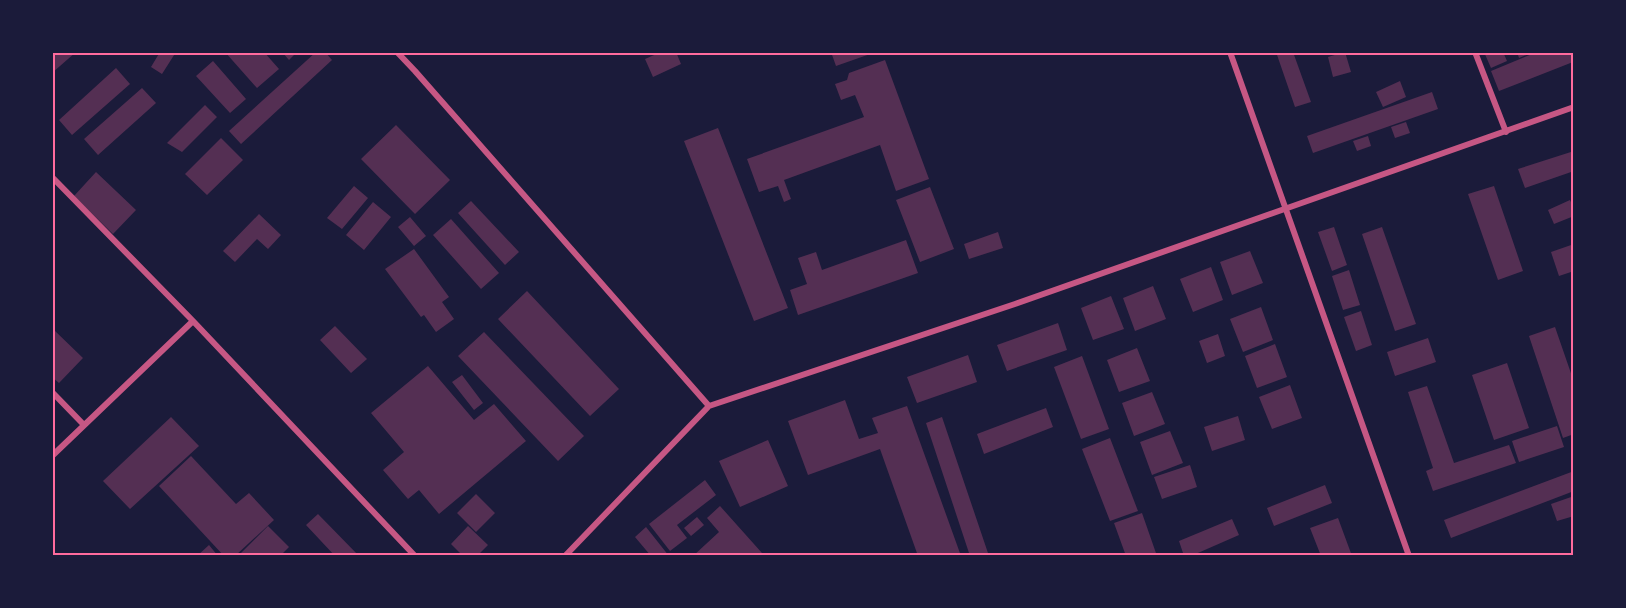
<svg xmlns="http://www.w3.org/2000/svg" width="1626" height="608" viewBox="0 0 1626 608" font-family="Spectral,serif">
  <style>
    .building { fill: #542f53 }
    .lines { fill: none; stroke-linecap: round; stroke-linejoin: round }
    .minor { stroke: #c65784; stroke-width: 6 }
    .neatline { fill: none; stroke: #ff6b9d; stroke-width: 2 }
  </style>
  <rect width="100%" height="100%" fill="#1b1b3a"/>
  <path class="building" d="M 52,52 L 76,52 L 52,73 Z
    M 160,52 L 176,52 L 162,74 L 151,67 Z
    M 225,52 L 264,52 L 279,69 L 257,88 Z
    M 282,52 L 297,52 L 289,60 Z
    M 316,52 L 325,52 L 332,60 L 241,144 L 229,131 Z
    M 661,52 L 676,52 L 681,64 L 653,77 L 645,59 Z
    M 831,52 L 873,52 L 873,53 L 836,66 Z
    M 1276,52 L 1293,52 L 1311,102 L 1295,107 Z
    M 1345,52 L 1351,72 L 1333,77 L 1328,57 Z
    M 1484,52 L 1503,52 L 1507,61 L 1491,68 Z
    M 1517,52 L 1531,52 L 1531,53 L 1519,58 Z
    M 1537,52 L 1570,52 L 1573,62 L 1499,91 L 1491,71 Z
    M 885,60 L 929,179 L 896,191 L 880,145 L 784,180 L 791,199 L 784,202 L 778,186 L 759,192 L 747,159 L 864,117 L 855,95 L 841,100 L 835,84 L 847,80 L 849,73 Z
    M 213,61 L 246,99 L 230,113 L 196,76 Z
    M 116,68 L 130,84 L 72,135 L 59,120 Z
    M 1400,81 L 1406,97 L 1383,107 L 1376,92 Z
    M 142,88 L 156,103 L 98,155 L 84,139 Z
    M 1432,92 L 1438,109 L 1313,153 L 1307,136 Z
    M 205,105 L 217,117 L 182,152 L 167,143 Z
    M 1406,122 L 1410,133 L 1395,138 L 1391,127 Z
    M 396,125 L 450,180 L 415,214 L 361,159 Z
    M 718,128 L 788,308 L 754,321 L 684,141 Z
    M 1368,136 L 1371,146 L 1357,151 L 1353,141 Z
    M 221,138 L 243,160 L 207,195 L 185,174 Z
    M 1574,151 L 1574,171 L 1525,188 L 1518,169 Z
    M 96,172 L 136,210 L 113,234 L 74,196 Z
    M 354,186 L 368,198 L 342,229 L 327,218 Z
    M 1494,186 L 1523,271 L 1498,280 L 1468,194 Z
    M 930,187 L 954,249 L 920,262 L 896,200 Z
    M 1570,200 L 1574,209 L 1574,216 L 1554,224 L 1548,210 Z
    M 471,201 L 519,252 L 505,265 L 458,213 Z
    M 373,202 L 391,217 L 364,250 L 346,235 Z
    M 259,214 L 281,235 L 268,249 L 257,239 L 235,262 L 223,251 Z
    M 410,217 L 426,236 L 414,246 L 398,227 Z
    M 451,219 L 499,273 L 481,289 L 433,235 Z
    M 1334,227 L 1347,265 L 1332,271 L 1318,232 Z
    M 1382,227 L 1416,324 L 1395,331 L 1362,234 Z
    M 998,232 L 1003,248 L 969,259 L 964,244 Z
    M 906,240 L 918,273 L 798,315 L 790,290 L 807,284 L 798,258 L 816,252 L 822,270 Z
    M 1574,244 L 1574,271 L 1559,276 L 1551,252 Z
    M 414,249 L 449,297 L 442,302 L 454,319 L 436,332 L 424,315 L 421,317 L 385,269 Z
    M 1250,251 L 1263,283 L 1232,295 L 1220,262 Z
    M 1211,267 L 1223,300 L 1193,312 L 1180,279 Z
    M 1349,270 L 1360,305 L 1343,310 L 1332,276 Z
    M 1153,286 L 1166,319 L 1135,331 L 1123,298 Z
    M 527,291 L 619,389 L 590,416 L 498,319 Z
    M 1111,296 L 1124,329 L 1093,340 L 1081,308 Z
    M 1261,307 L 1273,340 L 1243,352 L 1230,319 Z
    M 1361,311 L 1372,345 L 1356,351 L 1344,317 Z
    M 1058,323 L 1067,350 L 1007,371 L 997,345 Z
    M 335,326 L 367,359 L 351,373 L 320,340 Z
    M 1555,327 L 1574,382 L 1574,434 L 1563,438 L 1529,336 Z
    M 54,330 L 83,358 L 59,383 L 52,377 Z
    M 484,332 L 584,436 L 558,461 L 458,356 Z
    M 1218,334 L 1225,356 L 1207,363 L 1199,341 Z
    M 1428,338 L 1436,362 L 1395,376 L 1387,352 Z
    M 1275,344 L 1287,377 L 1257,388 L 1245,356 Z
    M 1137,348 L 1150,381 L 1119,392 L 1107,360 Z
    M 968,355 L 977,382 L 917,403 L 907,377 Z
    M 1082,356 L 1109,429 L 1081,439 L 1054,367 Z
    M 1507,363 L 1529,428 L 1494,440 L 1472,375 Z
    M 428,366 L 474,420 L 494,404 L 526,441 L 439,514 L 419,490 L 408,499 L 383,470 L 404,452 L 371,413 Z
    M 462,375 L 483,403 L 474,410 L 452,382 Z
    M 1290,385 L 1302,418 L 1272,429 L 1259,397 Z
    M 1427,386 L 1454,463 L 1509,445 L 1516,463 L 1433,491 L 1426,471 L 1433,468 L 1408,392 Z
    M 1152,392 L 1165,424 L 1134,436 L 1122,403 Z
    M 845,400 L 859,439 L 878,433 L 872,418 L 907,406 L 961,556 L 918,556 L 880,449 L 808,475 L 788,421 Z
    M 1046,408 L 1053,427 L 984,454 L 977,434 Z
    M 1238,416 L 1245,440 L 1212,451 L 1204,427 Z
    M 171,417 L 199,446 L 130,509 L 103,481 Z
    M 942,417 L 989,556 L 970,556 L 926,423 Z
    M 1557,426 L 1564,447 L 1519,462 L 1512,441 Z
    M 1170,431 L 1183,463 L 1152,475 L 1140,442 Z
    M 1110,438 L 1138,511 L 1110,521 L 1082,449 Z
    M 768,440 L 788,486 L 740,507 L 719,461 Z
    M 191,456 L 236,504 L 249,493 L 274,520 L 235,556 L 224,556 L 159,486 Z
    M 1190,465 L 1197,487 L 1162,499 L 1154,477 Z
    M 1574,471 L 1574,491 L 1451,538 L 1444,520 Z
    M 705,480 L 716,495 L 677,525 L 687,538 L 670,551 L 649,524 Z
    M 1325,485 L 1332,503 L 1274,526 L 1267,508 Z
    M 476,494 L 495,513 L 476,532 L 457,513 Z
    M 1574,496 L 1574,516 L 1557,521 L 1551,504 Z
    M 720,506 L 762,553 L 759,556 L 693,556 L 719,532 L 707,518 Z
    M 1142,513 L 1157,556 L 1126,556 L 1114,523 Z
    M 318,514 L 359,556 L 335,556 L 306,525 Z
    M 697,517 L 704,525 L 691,536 L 684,528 Z
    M 1338,518 L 1352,556 L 1321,556 L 1310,528 Z
    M 1232,519 L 1239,535 L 1191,556 L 1184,556 L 1179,541 Z
    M 268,526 L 289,547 L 280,556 L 238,556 Z
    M 468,526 L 488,545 L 477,556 L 463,556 L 451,544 Z
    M 646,527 L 669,556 L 651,556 L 635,537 Z
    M 209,545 L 218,556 L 197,556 Z"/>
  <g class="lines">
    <path class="minor" d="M 397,52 L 415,71 L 709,406
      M 1230,52 L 1409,556
      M 1475,52 L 1506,132
      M 52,177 L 193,321 L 415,556
      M 52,392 L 84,425
      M 52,456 L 193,321
      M 565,556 L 709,406 L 1015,304 L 1574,107"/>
  </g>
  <rect width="1626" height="608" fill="none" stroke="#1b1b3a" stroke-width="108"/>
  <rect x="54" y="54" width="1518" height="500" class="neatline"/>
</svg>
